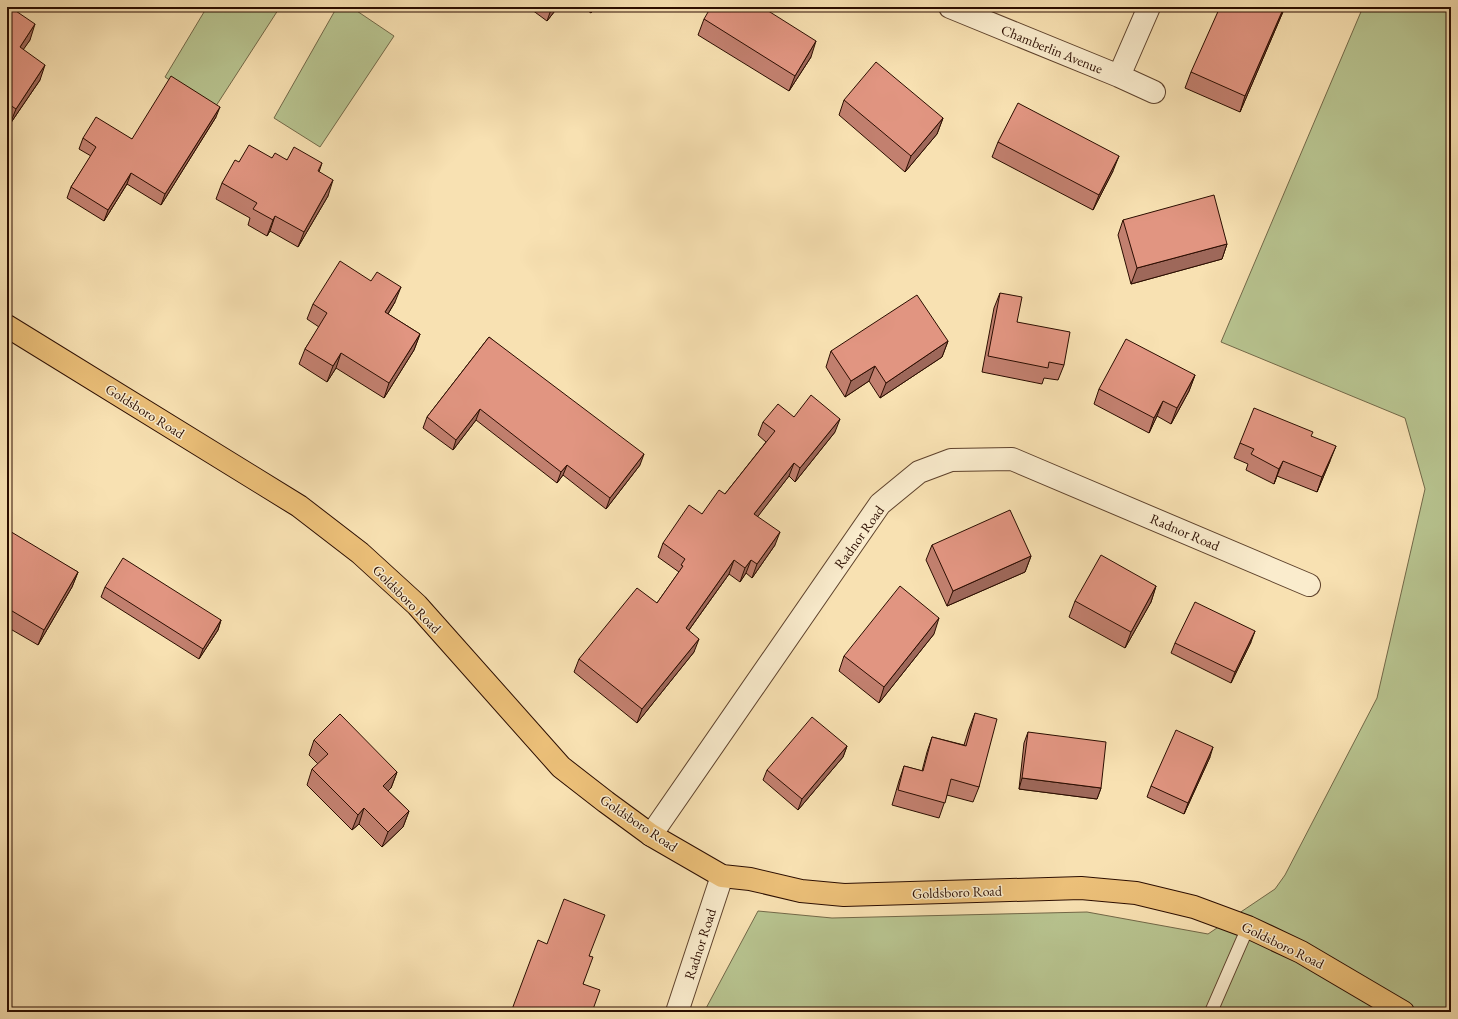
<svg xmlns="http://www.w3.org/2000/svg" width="1458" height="1019" viewBox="0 0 1458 1019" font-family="'EB Garamond',serif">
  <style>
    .green { fill: #b8c490; stroke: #726848 }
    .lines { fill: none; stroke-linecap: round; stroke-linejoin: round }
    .service-casing { stroke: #5e422c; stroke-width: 14 }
    .minor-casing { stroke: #5e422c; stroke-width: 24 }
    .primary-casing { stroke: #2b0d00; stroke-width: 24 }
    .service { stroke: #faeccd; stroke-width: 12 }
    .minor { stroke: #faeccd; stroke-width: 22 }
    .primary { stroke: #ecc079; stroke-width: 22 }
    .wall { fill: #c2806f; stroke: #2b0d00 }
    .shaded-wall { fill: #9e685a; stroke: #2b0d00 }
    .building { fill: #e19581; stroke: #2b0d00 }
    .labels { text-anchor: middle; stroke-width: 3; stroke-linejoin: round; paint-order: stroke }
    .street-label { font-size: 14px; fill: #2b0d00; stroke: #faeccd }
  </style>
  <rect width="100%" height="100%" fill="#f8e1b2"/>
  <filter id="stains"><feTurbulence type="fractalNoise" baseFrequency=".005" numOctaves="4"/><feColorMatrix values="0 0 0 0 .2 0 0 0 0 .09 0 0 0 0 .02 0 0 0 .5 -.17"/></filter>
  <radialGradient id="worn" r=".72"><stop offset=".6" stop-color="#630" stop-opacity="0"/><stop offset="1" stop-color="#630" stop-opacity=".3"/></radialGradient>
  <path class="green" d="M 207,7 L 280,7 L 214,109 L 165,77 Z
    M 337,7 L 351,7 L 394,36 L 320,147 L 274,118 Z
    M 1363,7 L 1451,7 L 1451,1012 L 704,1012 L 758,911 L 832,918 L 1087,912 L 1208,934 L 1275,889 L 1285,875 L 1377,698 L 1425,489 L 1405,418 L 1221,342 Z"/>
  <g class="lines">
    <defs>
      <path id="service" d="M 1211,1012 L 1248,927"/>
      <path id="minor" d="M 950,7 L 1119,76 L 1154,92
        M 1119,76 L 1149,7
        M 651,835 L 880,504 L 919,472 L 951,460 L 1012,459 L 1309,585
        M 677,1012 L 722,876"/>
      <path id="primary" d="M 7,326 L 299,506 L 360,553 L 417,605 L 561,767 L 606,802 L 651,835 L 722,876 L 750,879 L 801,891 L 844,895 L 1081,888 L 1136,893 L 1194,907 L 1248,927 L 1301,952 L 1403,1012"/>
    </defs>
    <use href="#service" class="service-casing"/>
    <use href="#minor" class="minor-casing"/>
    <use href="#primary" class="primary-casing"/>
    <use href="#service" class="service"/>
    <use href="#minor" class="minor"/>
    <use href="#primary" class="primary"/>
  </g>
  <path class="wall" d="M 7,7 L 30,40 L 23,49 L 40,80 L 10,124 L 7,122 Z
    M 528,7 L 558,7 L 547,21 Z
    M 582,7 L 595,7 L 591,13 Z
    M 1285,7 L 1240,112 L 1185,88 L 1191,72 Z
    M 704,19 L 811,57 L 789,91 L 698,35 Z
    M 844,100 L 943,118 L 937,134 L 905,172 L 839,115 Z
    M 216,117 L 161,205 L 127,184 L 104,221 L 67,198 L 71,187 L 91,156 L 79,149 L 83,138 L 132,139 Z
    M 998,142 L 1113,171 L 1093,210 L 992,157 Z
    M 272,158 L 322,163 L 319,172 L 328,196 L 298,247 L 270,231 L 267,236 L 248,225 L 250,218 L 216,199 L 222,183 L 239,162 Z
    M 1123,220 L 1227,244 L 1222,259 L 1131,284 L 1118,235 Z
    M 1000,293 L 1017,322 L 1064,365 L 1058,380 L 1044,378 L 1042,384 L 982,372 L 994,308 Z
    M 395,302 L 388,314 L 420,334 L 414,350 L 384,398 L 336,368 L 327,382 L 299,364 L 305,349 L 319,327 L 307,319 L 313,304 Z
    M 489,337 L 640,465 L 606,509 L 563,475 L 557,483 L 476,420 L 453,450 L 423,428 L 427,417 Z
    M 948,341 L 942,357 L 880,398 L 869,381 L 845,397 L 826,367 L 831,351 Z
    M 1195,375 L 1189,391 L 1171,424 L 1157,416 L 1149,433 L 1094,404 L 1099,389 Z
    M 794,417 L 835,432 L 795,482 L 789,476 L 757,517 L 775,545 L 752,578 L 746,573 L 740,582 L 729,574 L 689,630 L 694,652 L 637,723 L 574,672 L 579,659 L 657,603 L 679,572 L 658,557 L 663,543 L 702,514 L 725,494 L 766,442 L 758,435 L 763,422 Z
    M 1311,436 L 1330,461 L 1317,492 L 1277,476 L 1274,484 L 1246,470 L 1248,464 L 1234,458 L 1240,443 Z
    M 7,533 L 78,572 L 72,587 L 38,645 L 7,627 Z
    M 932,545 L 1031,556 L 1025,572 L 947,606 L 926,560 Z
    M 1156,586 L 1151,602 L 1125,648 L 1069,617 L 1075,601 Z
    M 105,587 L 221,620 L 218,630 L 199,659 L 101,597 Z
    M 934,634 L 879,703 L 839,671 L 844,656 Z
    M 1251,642 L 1231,683 L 1171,653 L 1175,643 Z
    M 975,713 L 979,787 L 973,802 L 947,795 L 939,818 L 892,805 L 899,781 L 904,766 L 922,771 L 927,752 L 932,737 L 964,745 L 969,729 Z
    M 1028,732 L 1101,788 L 1097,799 L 1019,789 L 1024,743 Z
    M 314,740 L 397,772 L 391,788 L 388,791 L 409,811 L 403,827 L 382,847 L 359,824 L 352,830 L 307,785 L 312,769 L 318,764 L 309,755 Z
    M 847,746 L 843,757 L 798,810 L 763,780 L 767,770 Z
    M 1210,757 L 1184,814 L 1147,797 L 1151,786 Z
    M 547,944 L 590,956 L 583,984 L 592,1012 L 511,1012 Z"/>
  <path class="shaded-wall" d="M 552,7 L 558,7 L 547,21 Z
    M 593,7 L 595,7 L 591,13 Z
    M 1284,7 L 1285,7 L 1240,112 L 1245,96 Z
    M 35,24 L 30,40 L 14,63 L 20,47 Z
    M 816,41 L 811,57 L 789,91 L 795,76 Z
    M 45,65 L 40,80 L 10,124 L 16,109 Z
    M 220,107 L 216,117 L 161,205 L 165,194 Z
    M 943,118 L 937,134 L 905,172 L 911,156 Z
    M 1119,156 L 1113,171 L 1093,210 L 1099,195 Z
    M 131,173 L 127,184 L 104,221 L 108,210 Z
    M 333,180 L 328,196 L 298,247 L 304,232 Z
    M 275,216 L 270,231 L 267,236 L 273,220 Z
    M 1227,244 L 1222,259 L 1131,284 L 1137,268 Z
    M 401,287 L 395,302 L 380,327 L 385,312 Z
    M 420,334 L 414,350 L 384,398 L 389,383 Z
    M 948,341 L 942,357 L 880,398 L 886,383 Z
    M 341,353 L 336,368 L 327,382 L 333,366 Z
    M 875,366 L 869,381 L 845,397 L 851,381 Z
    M 1195,375 L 1189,391 L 1171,424 L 1177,408 Z
    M 1163,401 L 1157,416 L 1149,433 L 1154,418 Z
    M 480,409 L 476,420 L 453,450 L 456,440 Z
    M 840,419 L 835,432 L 795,482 L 800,468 Z
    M 1336,446 L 1330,461 L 1317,492 L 1322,477 Z
    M 644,454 L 640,465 L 606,509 L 610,498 Z
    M 1283,461 L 1277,476 L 1274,484 L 1279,469 Z
    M 794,463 L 789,476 L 749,528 L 754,514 Z
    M 567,465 L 563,475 L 557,483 L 561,472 Z
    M 780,532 L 775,545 L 752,578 L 757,564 Z
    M 1031,556 L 1025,572 L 947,606 L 953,591 Z
    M 734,560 L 729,574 L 681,641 L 686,628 Z
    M 751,560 L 746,573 L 740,582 L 745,568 Z
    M 78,572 L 72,587 L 38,645 L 44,630 Z
    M 1156,586 L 1151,602 L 1125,648 L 1131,632 Z
    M 939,618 L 934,634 L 879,703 L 884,687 Z
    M 221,620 L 218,630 L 199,659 L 203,649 Z
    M 1255,631 L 1251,642 L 1231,683 L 1235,672 Z
    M 699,639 L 694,652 L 637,723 L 642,709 Z
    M 847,746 L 843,757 L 798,810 L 802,799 Z
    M 1213,747 L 1210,757 L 1184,814 L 1188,803 Z
    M 397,772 L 391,788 L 378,801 L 383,786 Z
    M 1022,778 L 1101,788 L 1097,799 L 1019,789 Z
    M 364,808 L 359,824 L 352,830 L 358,815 Z
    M 409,811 L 403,827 L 382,847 L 388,832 Z"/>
  <path class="building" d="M 7,7 L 10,7 L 35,24 L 20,47 L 45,65 L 16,109 L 7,103 Z
    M 711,7 L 762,7 L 816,41 L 795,76 L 704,19 Z
    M 1220,7 L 1284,7 L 1245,96 L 1191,72 Z
    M 876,62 L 943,118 L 911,156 L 844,100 Z
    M 171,76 L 220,107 L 165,194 L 131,173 L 108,210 L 71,187 L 96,147 L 83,138 L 96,117 L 132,139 Z
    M 1018,103 L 1119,156 L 1099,195 L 998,142 Z
    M 249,145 L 272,158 L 275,153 L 287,160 L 294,147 L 322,163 L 318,171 L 333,180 L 304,232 L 275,216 L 273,220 L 253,209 L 257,203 L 222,183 L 235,160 L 239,162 Z
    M 1214,195 L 1227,244 L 1137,268 L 1123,220 Z
    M 340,261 L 371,281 L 377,272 L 401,287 L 385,312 L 420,334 L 389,383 L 341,353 L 333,366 L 305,349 L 327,313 L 313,304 Z
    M 1000,293 L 1022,297 L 1017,322 L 1070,332 L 1064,365 L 1049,362 L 1048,368 L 988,356 Z
    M 917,295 L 948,341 L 886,383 L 875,366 L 851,381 L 831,351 Z
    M 489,337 L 644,454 L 610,498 L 567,465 L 561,472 L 480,409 L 456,440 L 427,417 Z
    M 1126,339 L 1195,375 L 1177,408 L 1163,401 L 1154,418 L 1099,389 Z
    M 811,395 L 840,419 L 800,468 L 794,463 L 754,514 L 780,532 L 757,564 L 751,560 L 745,568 L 734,560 L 686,628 L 699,639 L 642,709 L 579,659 L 637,588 L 657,603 L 683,566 L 681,565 L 685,559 L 663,543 L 689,505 L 702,514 L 719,490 L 725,494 L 775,431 L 763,422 L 778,404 L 794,417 Z
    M 1254,408 L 1313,432 L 1311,436 L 1336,446 L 1322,477 L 1283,461 L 1279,469 L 1251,454 L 1254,449 L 1240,443 Z
    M 1010,510 L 1031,556 L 953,591 L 932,545 Z
    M 8,530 L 78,572 L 44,630 L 7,608 L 7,533 Z
    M 1101,555 L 1156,586 L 1131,632 L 1075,601 Z
    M 123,558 L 221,620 L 203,649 L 105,587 Z
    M 900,586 L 939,618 L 884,687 L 844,656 Z
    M 1195,602 L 1255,631 L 1235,672 L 1175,643 Z
    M 975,713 L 997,719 L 979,787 L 951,779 L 945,803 L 898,790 L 904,766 L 923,771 L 932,737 L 966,746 Z
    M 340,714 L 397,772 L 383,786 L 409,811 L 388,832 L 364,808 L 358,815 L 312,769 L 328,754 L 314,740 Z
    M 812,717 L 847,746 L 802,799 L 767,770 Z
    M 1176,730 L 1213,747 L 1188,803 L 1151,786 Z
    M 1028,732 L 1106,742 L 1101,788 L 1022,778 Z
    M 564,899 L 605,915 L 589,956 L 593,957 L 583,984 L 600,990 L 592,1012 L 564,1012 L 558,1010 L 557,1012 L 511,1012 L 538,940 L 547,944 Z"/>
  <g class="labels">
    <g class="street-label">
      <text transform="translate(1052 49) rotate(22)" y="5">Chamberlin Avenue</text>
      <text transform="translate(145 411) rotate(32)" y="5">Goldsboro Road</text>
      <text transform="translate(1185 532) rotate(23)" y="5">Radnor Road</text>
      <text transform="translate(859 537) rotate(-54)" y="5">Radnor Road</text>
      <text transform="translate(407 599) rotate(45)" y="5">Goldsboro Road</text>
      <text transform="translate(639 823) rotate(34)" y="5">Goldsboro Road</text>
      <text transform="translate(957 892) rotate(-2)" y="5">Goldsboro Road</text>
      <text transform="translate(700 944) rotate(-72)" y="5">Radnor Road</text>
      <text transform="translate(1283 945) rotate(26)" y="5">Goldsboro Road</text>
    </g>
  </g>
  <rect width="1458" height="1019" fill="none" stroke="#f8e1b2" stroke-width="24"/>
  <rect x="8" y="8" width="1442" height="1003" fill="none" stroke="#2b0d00" stroke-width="2"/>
  <rect x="12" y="12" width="1434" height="995" fill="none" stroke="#2b0d00"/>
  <rect width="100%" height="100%" filter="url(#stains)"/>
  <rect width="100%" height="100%" fill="url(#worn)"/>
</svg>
